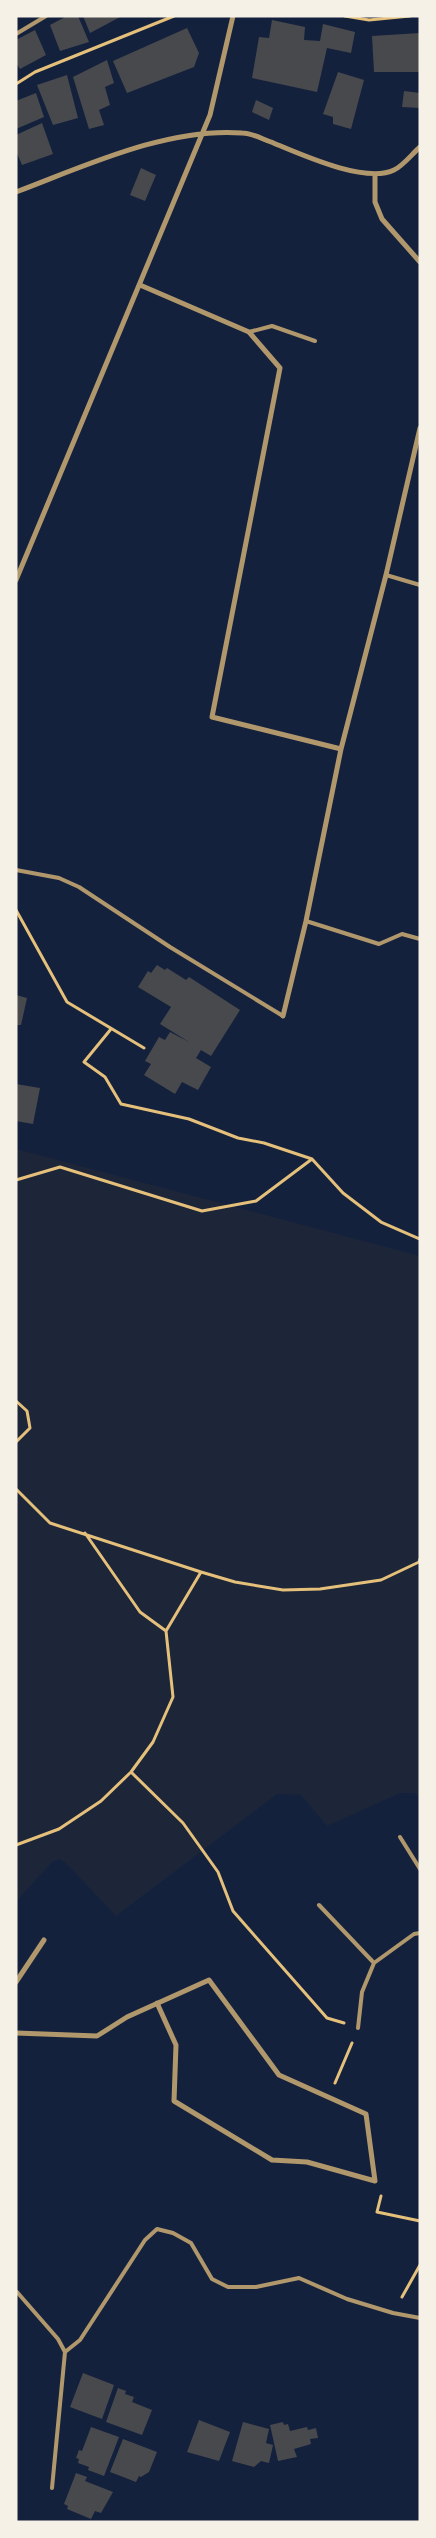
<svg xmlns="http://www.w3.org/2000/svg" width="436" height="2538" viewBox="0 0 436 2538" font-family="'DejaVu Sans',sans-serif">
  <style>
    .green { fill: #1d2539 }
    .building { fill: #48494c }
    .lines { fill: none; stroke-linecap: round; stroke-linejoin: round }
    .path { stroke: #e5c07b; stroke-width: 3 }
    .service { stroke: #b1986c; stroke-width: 4 }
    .minor { stroke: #b1986c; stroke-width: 5 }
  </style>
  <rect width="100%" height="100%" fill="#14213d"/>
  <path class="green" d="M 16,1149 L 420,1256 L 420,1797 L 414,1793 L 400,1793 L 327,1826 L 301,1795 L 277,1794 L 116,1916 L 66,1863 L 59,1859 L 52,1862 L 16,1902 Z"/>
  <path class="building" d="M 67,16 L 78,16 L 89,42 L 60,51 L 50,25 Z
    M 83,16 L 122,16 L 90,33 Z
    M 272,20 L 305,27 L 304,40 L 320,41 L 323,24 L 355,32 L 351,53 L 327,48 L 317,92 L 252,78 L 259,37 L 269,38 Z
    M 187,28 L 199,53 L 194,67 L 127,93 L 113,61 Z
    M 35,30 L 46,55 L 20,69 L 16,63 L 16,40 Z
    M 420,33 L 420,72 L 374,72 L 372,36 Z
    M 107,60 L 114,83 L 105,87 L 110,105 L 99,110 L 104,125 L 89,129 L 73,77 Z
    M 338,72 L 364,80 L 351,129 L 333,124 L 333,117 L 323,114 Z
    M 67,75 L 78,118 L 53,125 L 37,85 Z
    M 404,91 L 420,93 L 420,108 L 402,107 Z
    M 36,93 L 44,117 L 16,129 L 16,101 Z
    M 256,100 L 273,108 L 269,120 L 252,112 Z
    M 42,123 L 53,154 L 22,165 L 16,151 L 16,135 Z
    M 141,168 L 156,175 L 145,201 L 130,195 Z
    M 157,965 L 165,970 L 167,968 L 186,980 L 189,977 L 240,1010 L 211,1056 L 201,1050 L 196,1058 L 211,1067 L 198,1090 L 182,1082 L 175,1094 L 144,1075 L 151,1064 L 145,1061 L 159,1037 L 165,1040 L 170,1032 L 189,1042 L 160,1024 L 171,1007 L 138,987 L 148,971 L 151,973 Z
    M 16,995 L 27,998 L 21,1025 L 16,1025 Z
    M 16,1084 L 40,1088 L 33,1124 L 16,1121 Z
    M 83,2373 L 114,2385 L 102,2419 L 70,2407 Z
    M 118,2388 L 126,2391 L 125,2394 L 134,2397 L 132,2402 L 152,2410 L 142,2435 L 106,2422 Z
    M 199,2420 L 230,2432 L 219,2461 L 187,2452 Z
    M 243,2422 L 269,2429 L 266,2443 L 273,2445 L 269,2463 L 261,2461 L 254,2467 L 232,2461 Z
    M 283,2422 L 284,2425 L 288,2424 L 290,2431 L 307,2427 L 308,2430 L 316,2428 L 318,2438 L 310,2439 L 311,2444 L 294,2449 L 297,2457 L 278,2461 L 270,2425 Z
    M 91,2427 L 119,2437 L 104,2476 L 88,2470 L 89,2467 L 78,2463 L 79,2459 L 76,2458 L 79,2450 L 82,2451 Z
    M 123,2439 L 157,2452 L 149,2472 L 141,2477 L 139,2476 L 136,2482 L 110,2472 Z
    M 76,2473 L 87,2477 L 85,2481 L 113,2492 L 101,2513 L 95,2511 L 91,2519 L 67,2509 L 68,2506 L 64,2504 Z"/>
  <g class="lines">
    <path class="path" d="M 345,16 L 369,20 L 410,16
      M 16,84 L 35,72 L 174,16
      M 16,910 L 67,1002 L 144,1048
      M 111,1029 L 84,1062 L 105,1077 L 121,1104 L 189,1119 L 238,1138 L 264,1143 L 312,1159 L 343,1193 L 381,1222 L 420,1239
      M 16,1180 L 60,1167 L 202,1211 L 256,1201 L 312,1159
      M 16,1401 L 27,1411 L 30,1428 L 16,1442
      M 16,1489 L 50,1523 L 201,1572
      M 166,1631 L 201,1572 L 235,1582 L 283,1590 L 320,1589 L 381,1580 L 419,1562 L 420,1559
      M 131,1772 L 183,1823 L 218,1872 L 233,1911 L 327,2018 L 344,2023
      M 16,1845 L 59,1829 L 101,1801 L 131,1772 L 153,1742 L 173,1697 L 166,1631 L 140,1612 L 85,1533
      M 335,2083 L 352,2043
      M 381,2196 L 377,2212 L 420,2221
      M 402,2297 L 420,2265"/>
    <path class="service" d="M 16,34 L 46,16
      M 249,332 L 272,326 L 315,341
      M 386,575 L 420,585
      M 16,870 L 59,878 L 79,887 L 170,947 L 283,1016
      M 306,921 L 379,944 L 402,934 L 420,939
      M 400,1837 L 420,1869
      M 319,1905 L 374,1963
      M 358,2028 L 362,1992 L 374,1963 L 414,1934 L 420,1933
      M 17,2292 L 58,2339 L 65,2352 L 52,2488
      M 65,2352 L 80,2340 L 145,2240 L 157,2229 L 173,2233 L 191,2243 L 212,2279 L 228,2287 L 256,2287 L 299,2278 L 347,2299 L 393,2313 L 420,2318"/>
    <path class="minor" d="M 375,174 L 375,202 L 382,219 L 420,262
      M 16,192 C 85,166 168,127 242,133 C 252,133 262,139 271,142 C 300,154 365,184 394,170 C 403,166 412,154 420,147
      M 140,285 L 249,332 L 280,368 L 212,717 L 341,749 L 386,575 L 420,428
      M 16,580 L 210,115 L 233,16
      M 283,1016 L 306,921 L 341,749
      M 16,1982 L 44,1940
      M 16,2033 L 97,2036 L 127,2017 L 209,1980 L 279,2075 L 366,2114 L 375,2181 L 307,2162 L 272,2160 L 174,2101 L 176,2045 L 157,2003"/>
  </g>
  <rect width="436" height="2538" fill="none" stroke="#f6f1e7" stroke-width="35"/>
</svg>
